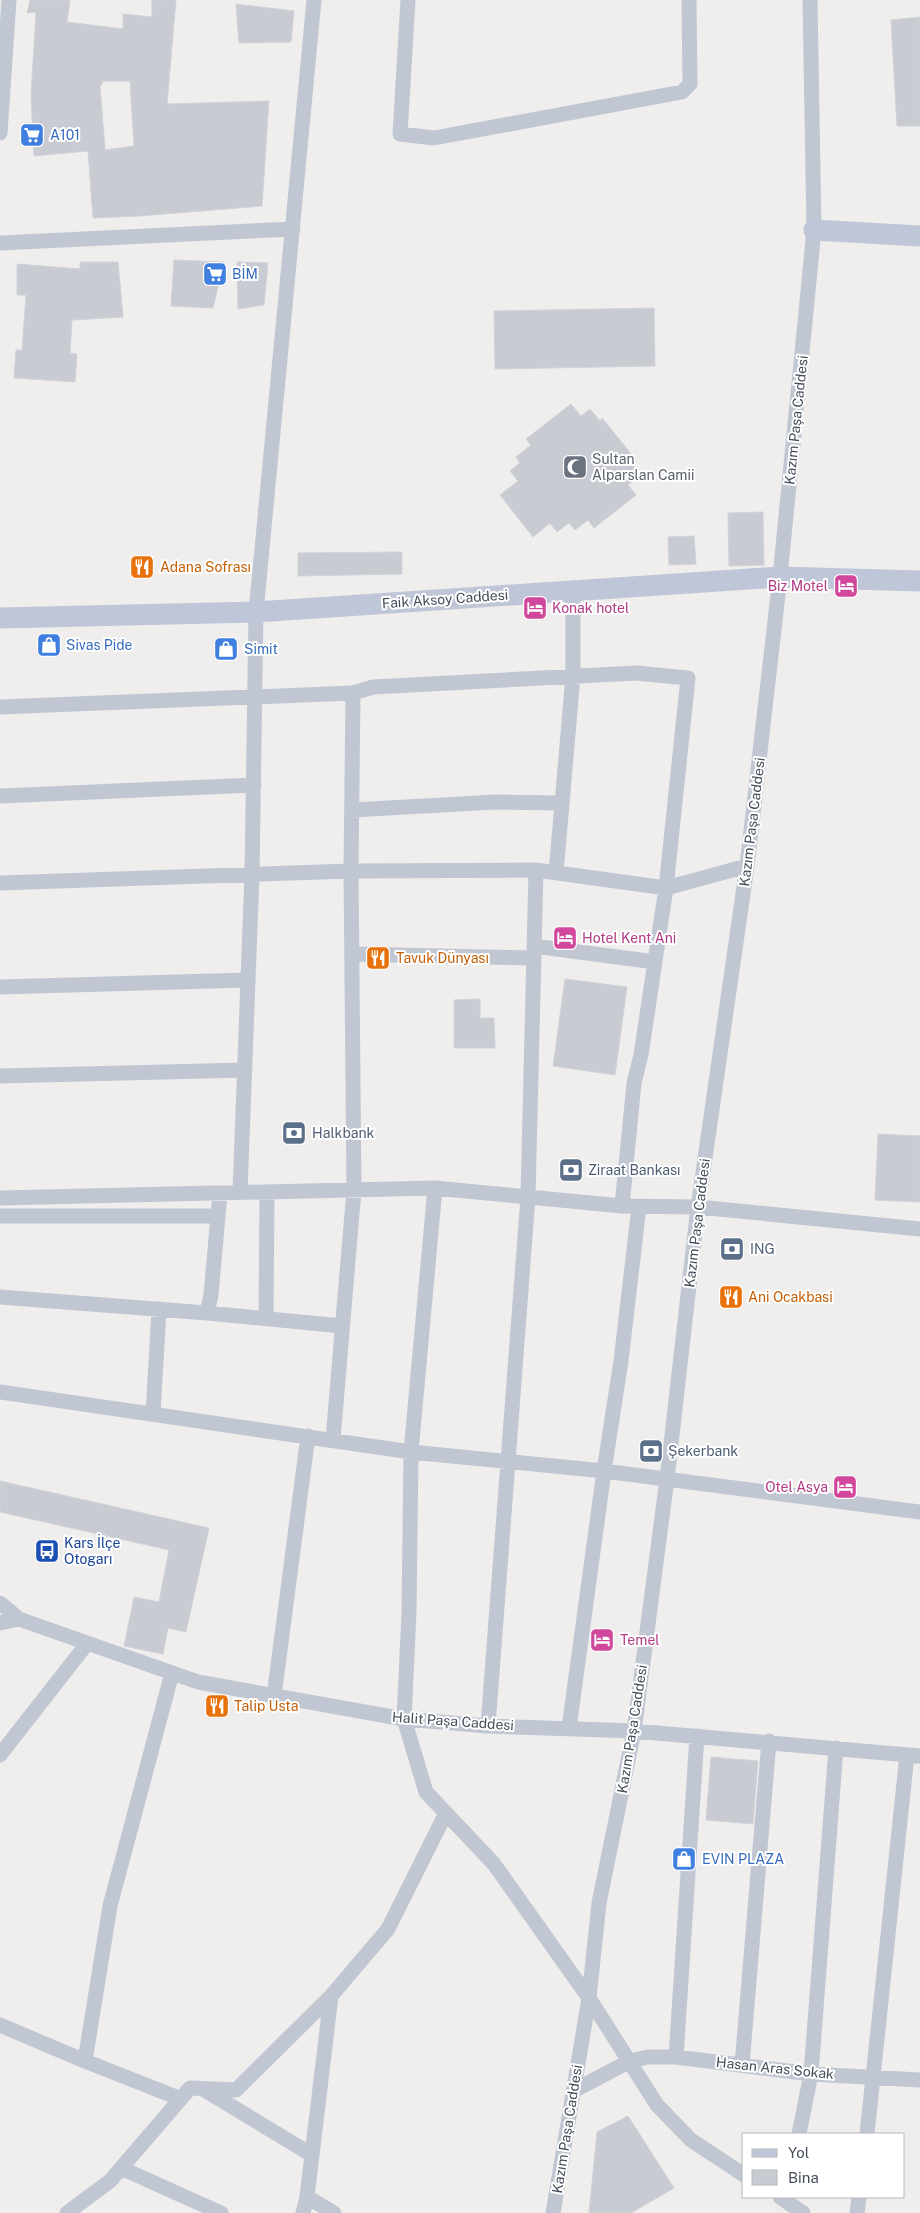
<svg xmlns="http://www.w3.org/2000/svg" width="920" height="2213" viewBox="0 0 920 2213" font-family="'Public Sans',sans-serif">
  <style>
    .building { fill: #c9cbd3; stroke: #d1d2d9; fill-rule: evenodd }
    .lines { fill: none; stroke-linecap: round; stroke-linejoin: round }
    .street { stroke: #c0c7d3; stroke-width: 15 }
    .secondary { stroke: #bfc6d7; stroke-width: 21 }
    .labels { text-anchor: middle; stroke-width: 4; stroke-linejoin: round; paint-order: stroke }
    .shop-label { font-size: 14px; fill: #366cbe; stroke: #fff; text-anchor: start }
    .street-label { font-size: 14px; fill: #454d5b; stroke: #fff }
    .worship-label { font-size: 14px; fill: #5b616d; stroke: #fff; text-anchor: start }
    .food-label { font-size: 14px; fill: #c56008; stroke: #fff; text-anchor: start }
    .hotel-label { font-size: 14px; fill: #b23c85; stroke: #fff; text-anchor: start }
    .service-label { font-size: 14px; fill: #4e5e75; stroke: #fff; text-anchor: start }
    .transit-label { font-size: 14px; fill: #164399; stroke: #fff; text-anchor: start }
  </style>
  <rect width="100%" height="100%" fill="#f0eded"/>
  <path class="building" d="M 30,0 L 70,0 L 67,22 L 123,29 L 123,14 L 152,17 L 152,0 L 176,0 L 167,104 L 269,101 L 262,206 L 140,216 L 93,218 L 88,151 L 34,156 L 31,96 L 36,12 L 27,13 ZM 102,81 L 130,81 L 134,146 L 105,150 L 100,85 L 102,85 Z
    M 236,4 L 294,11 L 291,42 L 239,43 Z
    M 920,17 L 920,126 L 897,126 L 891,20 Z
    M 174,260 L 224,262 L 213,308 L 171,306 Z
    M 80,262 L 118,262 L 123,317 L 72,320 L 70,353 L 77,354 L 75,382 L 14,378 L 16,350 L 22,350 L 26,295 L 17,295 L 17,264 L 80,269 Z
    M 237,262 L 268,263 L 264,305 L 238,309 Z
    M 654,308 L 655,366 L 495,369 L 494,311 Z
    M 571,404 L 581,416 L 590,409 L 600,421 L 602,418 L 636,460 L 632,463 L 641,475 L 628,485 L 636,495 L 594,528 L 588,520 L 575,530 L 569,523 L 557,532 L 550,523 L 533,537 L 500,495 L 518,481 L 510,471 L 520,463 L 516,457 L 531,445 L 526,439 Z
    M 763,512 L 764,565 L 729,566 L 728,513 Z
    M 694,536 L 696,564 L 669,565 L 668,537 Z
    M 402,552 L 402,574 L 298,576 L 298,553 Z
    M 565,979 L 627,987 L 615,1075 L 553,1066 Z
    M 480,999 L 480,1018 L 494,1018 L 495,1048 L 454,1048 L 454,1000 Z
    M 878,1134 L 920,1136 L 920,1202 L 875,1200 Z
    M 0,1481 L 209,1528 L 186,1632 L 168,1628 L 163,1654 L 124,1646 L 134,1597 L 159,1602 L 169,1550 L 0,1512 Z
    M 711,1757 L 758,1761 L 753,1824 L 706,1820 Z
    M 628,2116 L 674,2188 L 631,2213 L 589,2213 L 597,2132 Z"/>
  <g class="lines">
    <path class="street" d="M 408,0 L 400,134 L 434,138 L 682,92 L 690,84 L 689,0
      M 0,133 L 9,0
      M 0,243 L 293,229
      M 353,693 L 373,687 L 636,673 L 688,678 L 666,888 L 641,1055 L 634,1083 L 622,1206
      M 0,707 L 353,693 L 351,871 L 354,1190 L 333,1439
      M 0,796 L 254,785
      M 352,810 L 496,802 L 562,803
      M 556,873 L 573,676 L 573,591
      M 0,883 L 351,871 L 536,870 L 666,888 L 747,866
      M 534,946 L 655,962
      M 352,954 L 534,958
      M 0,987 L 248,980
      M 0,1076 L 245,1070
      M 435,1188 L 411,1452 L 409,1613 L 404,1719 L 426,1792 L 494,1864 L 589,1998 L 657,2105 L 691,2140 L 744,2175
      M 240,1192 L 252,874 L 256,612 L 314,0
      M 0,1198 L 435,1188 L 622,1206 L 698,1207 L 920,1229
      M 0,1216 L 218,1216
      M 0,1297 L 207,1313 L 342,1326
      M 207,1313 L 211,1295 L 220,1193
      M 266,1318 L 267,1192
      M 0,1392 L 411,1452 L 604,1471 L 920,1512
      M 153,1414 L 159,1309
      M 0,1603 L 19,1619
      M 0,1623 L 19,1619 L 198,1682 L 404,1719 L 488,1726 L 634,1731 L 920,1756
      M 274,1696 L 308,1436
      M 488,1726 L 528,1197 L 536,870
      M 569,1728 L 604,1471 L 621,1361 L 639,1207
      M 0,1755 L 86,1645
      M 0,2025 L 85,2061 L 181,2099
      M 676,2057 L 697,1736
      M 85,2061 L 110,1906 L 172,1673
      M 742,2065 L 769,1741
      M 203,2089 L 312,2155
      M 573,2091 L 630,2061 L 648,2057 L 676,2057 L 811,2074 L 920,2080
      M 799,2134 L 811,2074 L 836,1748
      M 867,2134 L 907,1755
      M 121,2168 L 221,2213
      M 307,2197 L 334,2213
      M 780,2197 L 803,2213
      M 67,2213 L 110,2181 L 190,2088 L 236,2090 L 331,1996 L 388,1929 L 446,1813
      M 303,2213 L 307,2197 L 331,1996
      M 553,2213 L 589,1998 L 599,1903 L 634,1731 L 667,1479 L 698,1207 L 747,866 L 780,577 L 814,230 L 810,0
      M 857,2213 L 859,2197"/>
    <path class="secondary" d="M 814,230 L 920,236
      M 0,618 L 256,612 L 780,577 L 920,581"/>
  </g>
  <defs>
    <symbol id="supermarket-square" viewBox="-11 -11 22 22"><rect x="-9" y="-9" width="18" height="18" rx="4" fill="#3f7fe0" stroke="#fff"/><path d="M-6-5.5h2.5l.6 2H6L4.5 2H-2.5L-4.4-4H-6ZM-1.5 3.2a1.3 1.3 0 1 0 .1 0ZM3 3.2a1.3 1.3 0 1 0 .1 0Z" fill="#fff"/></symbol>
    <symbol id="mosque-square" viewBox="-11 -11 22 22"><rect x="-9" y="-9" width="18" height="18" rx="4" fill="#6b7280" stroke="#fff"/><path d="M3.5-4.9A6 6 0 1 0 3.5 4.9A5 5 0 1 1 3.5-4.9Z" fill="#fff"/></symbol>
    <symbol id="restaurant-square" viewBox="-11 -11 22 22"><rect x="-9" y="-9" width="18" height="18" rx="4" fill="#e8710a" stroke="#fff"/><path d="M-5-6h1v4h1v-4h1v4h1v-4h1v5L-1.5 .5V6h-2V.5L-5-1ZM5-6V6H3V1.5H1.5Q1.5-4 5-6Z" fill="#fff"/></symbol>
    <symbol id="hotel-square" viewBox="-11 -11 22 22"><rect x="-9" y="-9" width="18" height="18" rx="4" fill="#d1479c" stroke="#fff"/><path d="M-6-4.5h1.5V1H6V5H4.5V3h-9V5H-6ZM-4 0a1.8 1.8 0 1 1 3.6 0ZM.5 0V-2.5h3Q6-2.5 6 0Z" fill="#fff"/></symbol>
    <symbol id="shop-square" viewBox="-11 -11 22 22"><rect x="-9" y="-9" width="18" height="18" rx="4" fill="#3f7fe0" stroke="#fff"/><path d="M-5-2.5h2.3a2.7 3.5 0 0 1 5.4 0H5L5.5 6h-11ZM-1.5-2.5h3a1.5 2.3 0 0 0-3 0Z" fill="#fff"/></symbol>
    <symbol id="bank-square" viewBox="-11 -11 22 22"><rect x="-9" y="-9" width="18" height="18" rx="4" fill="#5c6f8a" stroke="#fff"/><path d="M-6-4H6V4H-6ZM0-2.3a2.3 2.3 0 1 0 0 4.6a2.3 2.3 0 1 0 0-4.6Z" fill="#fff"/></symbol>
    <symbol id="bus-square" viewBox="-11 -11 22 22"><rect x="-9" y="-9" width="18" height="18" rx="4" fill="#1a4fb4" stroke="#fff"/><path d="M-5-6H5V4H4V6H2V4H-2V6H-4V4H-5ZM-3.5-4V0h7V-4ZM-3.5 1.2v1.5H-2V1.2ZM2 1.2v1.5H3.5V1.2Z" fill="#fff"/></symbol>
  </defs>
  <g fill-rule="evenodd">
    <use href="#supermarket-square" x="18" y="121" width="28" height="28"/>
    <use href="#supermarket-square" x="201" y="260" width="28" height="28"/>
    <use href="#mosque-square" x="561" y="453" width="28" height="28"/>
    <use href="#restaurant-square" x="128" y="553" width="28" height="28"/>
    <use href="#hotel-square" x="832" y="572" width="28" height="28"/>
    <use href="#hotel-square" x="521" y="594" width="28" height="28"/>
    <use href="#shop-square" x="35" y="631" width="28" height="28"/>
    <use href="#shop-square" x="212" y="635" width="28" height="28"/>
    <use href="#hotel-square" x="551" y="924" width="28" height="28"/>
    <use href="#restaurant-square" x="364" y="944" width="28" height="28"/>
    <use href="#bank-square" x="280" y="1119" width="28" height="28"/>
    <use href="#bank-square" x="557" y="1156" width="28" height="28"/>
    <use href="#bank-square" x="718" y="1235" width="28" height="28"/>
    <use href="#restaurant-square" x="717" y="1283" width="28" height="28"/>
    <use href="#bank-square" x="637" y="1437" width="28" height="28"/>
    <use href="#hotel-square" x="831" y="1473" width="28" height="28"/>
    <use href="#bus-square" x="33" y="1537" width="28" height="28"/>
    <use href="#hotel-square" x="588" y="1626" width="28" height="28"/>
    <use href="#restaurant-square" x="203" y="1692" width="28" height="28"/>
    <use href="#shop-square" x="670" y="1845" width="28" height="28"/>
  </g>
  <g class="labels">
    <g class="shop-label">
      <text x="50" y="140">A101</text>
      <text x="232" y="279">BİM</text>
      <text x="66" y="650">Sivas Pide</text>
      <text x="244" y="654">Simit</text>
      <text x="702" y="1864">EVIN PLAZA</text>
    </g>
    <g class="street-label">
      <text transform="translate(796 420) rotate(-84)" y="5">Kazım Paşa Caddesi</text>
      <text transform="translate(445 599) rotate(-4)" y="5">Faik Aksoy Caddesi</text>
      <text transform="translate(752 822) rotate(-83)" y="5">Kazım Paşa Caddesi</text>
      <text transform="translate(697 1223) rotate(-83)" y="5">Kazım Paşa Caddesi</text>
      <text transform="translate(453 1721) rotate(4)" y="5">Halit Paşa Caddesi</text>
      <text transform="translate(632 1729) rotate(-81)" y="5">Kazım Paşa Caddesi</text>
      <text transform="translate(775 2068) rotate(6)" y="5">Hasan Aras Sokak</text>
      <text transform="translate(567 2129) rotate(-81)" y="5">Kazım Paşa Caddesi</text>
    </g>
    <g class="worship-label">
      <text x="592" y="464">Sultan<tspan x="592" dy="16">Alparslan Camii</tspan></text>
    </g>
    <g class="food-label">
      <text x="160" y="572">Adana Sofrası</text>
      <text x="396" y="963">Tavuk Dünyası</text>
      <text x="748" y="1302">Ani Ocakbasi</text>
      <text x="234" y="1711">Talip Usta</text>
    </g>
    <g class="hotel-label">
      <text x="828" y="591" text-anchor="end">Biz Motel</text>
      <text x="552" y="613">Konak hotel</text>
      <text x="582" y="943">Hotel Kent Ani</text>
      <text x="828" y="1492" text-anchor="end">Otel Asya</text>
      <text x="620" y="1645">Temel</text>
    </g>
    <g class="service-label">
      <text x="312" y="1138">Halkbank</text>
      <text x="588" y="1175">Ziraat Bankası</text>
      <text x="750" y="1254">ING</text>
      <text x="668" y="1456">Şekerbank</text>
    </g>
    <g class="transit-label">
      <text x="64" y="1548">Kars İlçe<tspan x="64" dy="16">Otogarı</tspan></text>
    </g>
  </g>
  <rect x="742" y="2133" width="162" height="65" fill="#ffffff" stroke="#b5b8bd"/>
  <rect x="752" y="2149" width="25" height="8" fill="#bfc6d7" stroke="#b5b8bd"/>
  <text x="788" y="2158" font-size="15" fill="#454d5b">Yol</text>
  <rect x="752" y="2170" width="25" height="15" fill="#c9cbd3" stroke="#b5b8bd"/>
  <text x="788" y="2183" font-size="15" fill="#454d5b">Bina</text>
</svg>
